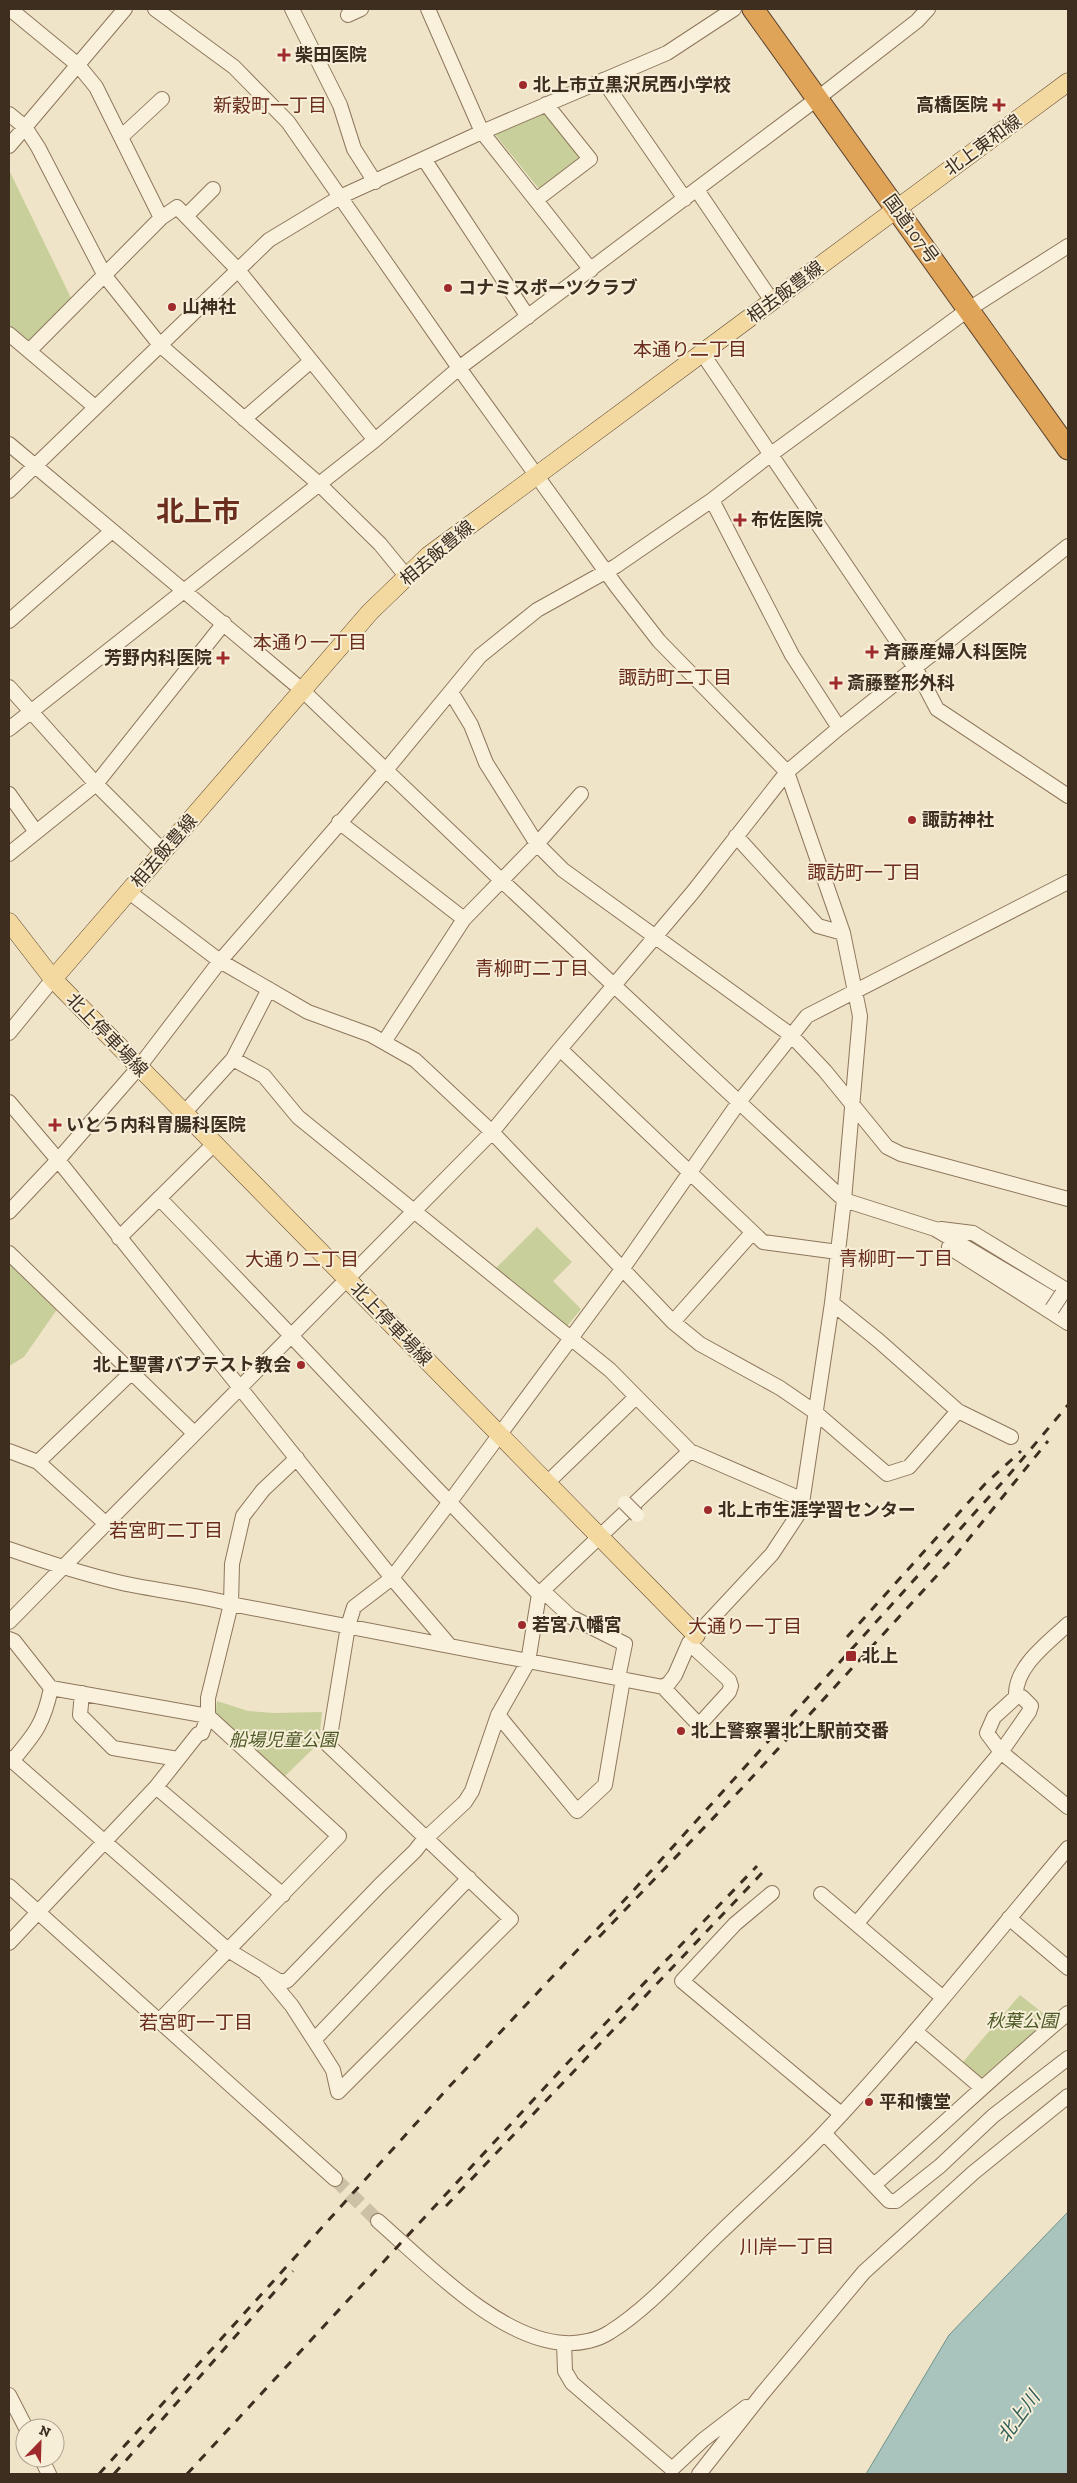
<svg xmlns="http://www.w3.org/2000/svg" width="1077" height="2483" viewBox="0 0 1077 2483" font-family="'Zilla Slab','Noto Sans JP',serif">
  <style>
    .green { fill: #c9cf9b }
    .water { fill: #a9c4bc; stroke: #6f938a }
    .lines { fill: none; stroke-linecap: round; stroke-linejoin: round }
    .minor-tunnel { stroke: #ccc0a6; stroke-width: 14; stroke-dasharray: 14 7; stroke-linecap: butt }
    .minor-casing { stroke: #8d765c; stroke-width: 16 }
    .major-casing { stroke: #5b4430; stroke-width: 19 }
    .highway-casing { stroke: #5b4430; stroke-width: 23 }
    .minor { stroke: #faf1dc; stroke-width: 14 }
    .major { stroke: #f3d9a0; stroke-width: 18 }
    .highway { stroke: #e0a458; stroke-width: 21 }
    .rail { stroke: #3d2e20; stroke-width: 3; stroke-dasharray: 9 9; stroke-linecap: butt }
    .minor-bridge-casing { stroke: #8d765c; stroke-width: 16; stroke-linecap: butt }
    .minor-bridge { stroke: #faf1dc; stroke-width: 14 }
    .poi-dot { fill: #9e2a2b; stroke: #f7eed8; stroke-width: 2 }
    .labels { text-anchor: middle; stroke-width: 4; stroke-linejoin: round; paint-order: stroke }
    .poi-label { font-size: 18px; font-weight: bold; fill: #3d2e20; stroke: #f7eed8; text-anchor: start }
    .street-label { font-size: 18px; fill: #3d2e20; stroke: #f7eed8 }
    .park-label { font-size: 18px; font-style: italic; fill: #4d5a26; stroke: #f7eed8 }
    .neighbourhood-label { font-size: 19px; fill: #6b2e1e; stroke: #f7eed8 }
    .water-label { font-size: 19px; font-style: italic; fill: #2f5d5a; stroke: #f7eed8 }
    .town-label { font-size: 28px; font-weight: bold; fill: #6b2e1e; stroke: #f7eed8 }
  </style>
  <rect width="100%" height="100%" fill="#f0e4c8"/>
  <path class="green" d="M 546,110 L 582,158 L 540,190 L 493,132 Z
    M 9,170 L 72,300 L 28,342 L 9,325 Z
    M 537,1227 L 572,1262 L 553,1281 L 581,1309 L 564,1330 L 494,1270 Z
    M 9,1260 L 58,1308 L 24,1357 L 9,1366 Z
    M 217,1701 L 248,1711 L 274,1713 L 322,1712 L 319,1743 L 284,1777 L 215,1717 Z
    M 1020,1995 L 1053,2021 L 982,2080 L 962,2063 Z"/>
  <path class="water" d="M 1068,2212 L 1068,2474 L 866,2474 L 949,2335 Z"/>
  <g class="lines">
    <path class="minor-tunnel" d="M 335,2179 L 378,2221"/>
    <defs>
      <path id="minor" d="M 10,9 L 78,65 L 96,87 L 161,218
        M 292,9 L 340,105 L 354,149 L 375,182
        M 428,9 L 482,132 L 591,270
        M 348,15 L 361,9
        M 603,80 L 685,199
        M 9,114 L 25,127 L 38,147 L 105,276 L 160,345 L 319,484 L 380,544 L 407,577
        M 121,137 L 162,99
        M 9,146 L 125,9
        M 424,159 L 528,317
        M 697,190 L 772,301
        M 536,200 L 590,159 L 546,104
        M 186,216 L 213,189
        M 9,334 L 95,407
        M 29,351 L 161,218 L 177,207 L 238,270 L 375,440
        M 702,353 L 916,669 L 937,709 L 1068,796
        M 244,419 L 311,361
        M 9,444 L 302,690 L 501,880 L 844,1200 L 935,1229 L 1068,1308
        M 9,491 L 269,240 L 342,196 L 482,132 L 667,53 L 734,9
        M 712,500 L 792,655 L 839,728
        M 9,621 L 112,531
        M 9,687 L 96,784 L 164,852
        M 451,692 L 471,725 L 486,763 L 537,844 L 563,870 L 791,1035 L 825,1071 L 887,1147 L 901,1154 L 1068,1199
        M 9,729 L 375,440 L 459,368 L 818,98 L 917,21 L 928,9
        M 9,794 L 36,832
        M 339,822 L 464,919
        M 736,836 L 818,926 L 843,933
        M 9,854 L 96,784 L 224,623
        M 129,892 L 220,961 L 308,1012 L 371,1035 L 415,1060 L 492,1132 L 673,1322 L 700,1344 L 780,1388 L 815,1412 L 887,1474 L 909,1467 L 958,1411
        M 9,1033 L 53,979
        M 384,1042 L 464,919 L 537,844 L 581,794
        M 560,1049 L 763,1242 L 838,1252
        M 233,1059 L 264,1076 L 298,1117 L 610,1370 L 690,1451 L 794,1496 L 803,1497
        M 9,1102 L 58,1160 L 392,1578 L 450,1646
        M 184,1113 L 233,1059 L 269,989
        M 9,1212 L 58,1160 L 139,1067 L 220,961 L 386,770 L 480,656 L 537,610 L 616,566 L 712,500 L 770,455 L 969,309 L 1068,246
        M 941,1229 L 973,1233 L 1068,1291
        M 119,1238 L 214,1144
        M 949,1247 L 1068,1323
        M 9,1253 L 194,1433
        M 832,1303 L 879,1341 L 958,1411 L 1011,1437
        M 673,1322 L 752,1233
        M 9,1451 L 38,1462 L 105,1523
        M 38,1462 L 132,1372
        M 547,1483 L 636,1397
        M 9,1549 C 46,1562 83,1574 122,1583 C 158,1591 195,1594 231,1604 L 663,1687 L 669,1683 L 675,1675 L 689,1643 L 772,1554 L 801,1510 L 832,1303 L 844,1200 L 860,1016 L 843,933 L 787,772 L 659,641 L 617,587 L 459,368 L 288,122 L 234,67 L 155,9
        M 543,1591 L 571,1617 L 625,1644 L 618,1678
        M 539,1594 L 690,1451
        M 9,1622 L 492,1132 L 560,1049 L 693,892 L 787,772 L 839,728 L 1068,546
        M 9,1639 L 14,1641 L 51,1688 L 208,1716 L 339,1836 L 160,2020
        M 663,1687 L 699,1725 L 729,1692 L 731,1686 L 729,1680 L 689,1643
        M 82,1693 L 80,1715 L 113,1748 L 178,1759
        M 1016,1697 C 1014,1667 1048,1643 1068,1624
        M 498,1715 L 577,1811 L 605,1785 L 623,1679
        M 9,1758 L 228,1950 L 279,1981 L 287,1981 L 380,1885 L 415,1851 L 422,1842 L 465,1802 L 472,1791 L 498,1715 L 528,1662 L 539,1594 C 410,1464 287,1329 159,1198
        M 12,1761 C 35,1734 44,1723 51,1688
        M 156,1787 L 283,1895
        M 9,1886 L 335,2179
        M 772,1893 L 735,1924 L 682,1981 L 841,2114
        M 821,1894 L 942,1997
        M 1009,1918 L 1068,1968
        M 857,1923 L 1001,1752 L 1029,1712 L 1031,1706 L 1022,1697 L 1016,1697 L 994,1717 L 987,1733 L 1001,1752 L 1068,1807
        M 9,1943 L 156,1787 L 198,1734 L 202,1733 L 208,1716 L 208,1698 L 231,1604 L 232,1564 L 243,1516 L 263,1490 L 297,1458
        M 264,1972 L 292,2006 L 321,2051 L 333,2070 L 338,2092 L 511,1919 L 327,1744 L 331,1730 L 348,1626 L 354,1607 L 392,1578 L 449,1503 L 623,1268 L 739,1102 L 807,1016 L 1068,882
        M 915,2031 L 982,2088
        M 314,2040 L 469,1878
        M 824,2133 L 889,2201 L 896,2201 L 940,2166 L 993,2116 L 1068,2058
        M 874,2185 C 940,2128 1002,2068 1068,2013
        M 378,2221 C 425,2262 499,2340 565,2343 C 580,2344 598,2340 610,2332 C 649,2308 688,2263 722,2231 C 756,2198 792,2167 825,2132 C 910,2042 988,1943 1068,1848
        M 564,2343 L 565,2371 L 572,2383 L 672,2469 L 703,2440 L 746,2407
        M 9,2395 L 26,2428
        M 41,2458 L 49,2474
        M 699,2474 L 762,2394 L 864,2272 L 973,2173 L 1068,2096"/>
      <path id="major" d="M 9,922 L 53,979 L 696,1635
        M 53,979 L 370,612 L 428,556 L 1068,82"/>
      <path id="highway" d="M 753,9 L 1068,449"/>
    </defs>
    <use href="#minor" class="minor-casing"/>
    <use href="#major" class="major-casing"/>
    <use href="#highway" class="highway-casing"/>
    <use href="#minor" class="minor"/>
    <use href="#major" class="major"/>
    <use href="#highway" class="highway"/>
    <path class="rail" d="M 847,1637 L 985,1484 L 1021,1451
      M 599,1937 L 744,1786 L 954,1557 L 1048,1441
      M 446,2206 L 763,1872
      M 99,2474 L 448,2088 L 632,1892 L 1008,1476 L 1068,1405
      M 114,2474 L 293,2271
      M 187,2474 L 573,2057 L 757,1866"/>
    <defs>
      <path id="minor-bridge" d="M 1052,1309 L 1062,1294
        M 625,1503 L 637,1515"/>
    </defs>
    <use href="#minor-bridge" class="minor-bridge-casing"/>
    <use href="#minor-bridge" class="minor-bridge"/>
  </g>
  <g class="poi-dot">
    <path d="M281.5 47.5h5v5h5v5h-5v5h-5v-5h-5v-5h5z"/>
    <circle cx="523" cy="85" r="5"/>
    <path d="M996.5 97.5h5v5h5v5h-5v5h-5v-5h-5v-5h5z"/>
    <circle cx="448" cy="288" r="5"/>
    <circle cx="172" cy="307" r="5"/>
    <path d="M737.5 512.5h5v5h5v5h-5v5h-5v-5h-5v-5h5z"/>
    <path d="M869.5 644.5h5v5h5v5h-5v5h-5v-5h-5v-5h5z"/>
    <path d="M220.5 650.5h5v5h5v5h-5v5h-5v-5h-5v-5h5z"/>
    <path d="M833.5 675.5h5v5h5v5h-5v5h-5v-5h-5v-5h5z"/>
    <circle cx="912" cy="820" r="5"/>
    <path d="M52.5 1117.5h5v5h5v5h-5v5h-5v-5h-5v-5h5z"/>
    <circle cx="301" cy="1365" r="5"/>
    <circle cx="708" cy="1510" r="5"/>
    <circle cx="522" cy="1625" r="5"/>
    <rect x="845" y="1650" width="12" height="12" rx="2.5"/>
    <circle cx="681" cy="1731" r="5"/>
    <circle cx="869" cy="2102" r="5"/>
  </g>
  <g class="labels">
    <g class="poi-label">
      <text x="295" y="61">柴田医院</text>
      <text x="533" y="91">北上市立黒沢尻西小学校</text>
      <text x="988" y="111" text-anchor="end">高橋医院</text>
      <text x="458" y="294">コナミスポーツクラブ</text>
      <text x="182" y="313">山神社</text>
      <text x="751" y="526">布佐医院</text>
      <text x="883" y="658">斉藤産婦人科医院</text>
      <text x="212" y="664" text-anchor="end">芳野内科医院</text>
      <text x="847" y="689">斎藤整形外科</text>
      <text x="922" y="826">諏訪神社</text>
      <text x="66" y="1131">いとう内科胃腸科医院</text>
      <text x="291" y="1371" text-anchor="end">北上聖書バプテスト教会</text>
      <text x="718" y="1516">北上市生涯学習センター</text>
      <text x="532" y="1631">若宮八幡宮</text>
      <text x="862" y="1662">北上</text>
      <text x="691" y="1737">北上警察署北上駅前交番</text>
      <text x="879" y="2108">平和懐堂</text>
    </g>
    <g class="street-label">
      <text transform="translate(983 145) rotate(-36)" y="6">北上東和線</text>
      <text transform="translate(911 229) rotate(54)" y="6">国道107号</text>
      <text transform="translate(785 292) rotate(-37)" y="6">相去飯豊線</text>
      <text transform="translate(437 553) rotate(-40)" y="6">相去飯豊線</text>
      <text transform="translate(164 851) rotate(-49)" y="6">相去飯豊線</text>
      <text transform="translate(107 1035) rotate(46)" y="6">北上停車場線</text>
      <text transform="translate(391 1324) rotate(46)" y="6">北上停車場線</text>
    </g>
    <g class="park-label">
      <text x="283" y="1746">船場児童公園</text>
      <text x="1022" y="2027">秋葉公園</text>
    </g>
    <g class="neighbourhood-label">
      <text x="270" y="112">新穀町一丁目</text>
      <text x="690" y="356">本通り二丁目</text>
      <text x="310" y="649">本通り一丁目</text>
      <text x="675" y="684">諏訪町二丁目</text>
      <text x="864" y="879">諏訪町一丁目</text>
      <text x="532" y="975">青柳町二丁目</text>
      <text x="896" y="1265">青柳町一丁目</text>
      <text x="302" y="1266">大通り二丁目</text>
      <text x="166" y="1537">若宮町二丁目</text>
      <text x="745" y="1633">大通り一丁目</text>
      <text x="196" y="2029">若宮町一丁目</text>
      <text x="787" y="2253">川岸一丁目</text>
    </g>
    <g class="water-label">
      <text transform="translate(1018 2416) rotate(-54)" y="7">北上川</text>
    </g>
    <g class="town-label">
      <text x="198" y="521">北上市</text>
    </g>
  </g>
  <rect width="1077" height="2483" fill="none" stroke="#3d2e20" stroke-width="20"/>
  <g transform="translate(40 2443) rotate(23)"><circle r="24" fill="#f7eed8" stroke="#ada18e"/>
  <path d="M0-4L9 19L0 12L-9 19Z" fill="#9e2a2b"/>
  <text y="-8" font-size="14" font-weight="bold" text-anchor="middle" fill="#3d2e20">N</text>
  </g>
</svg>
